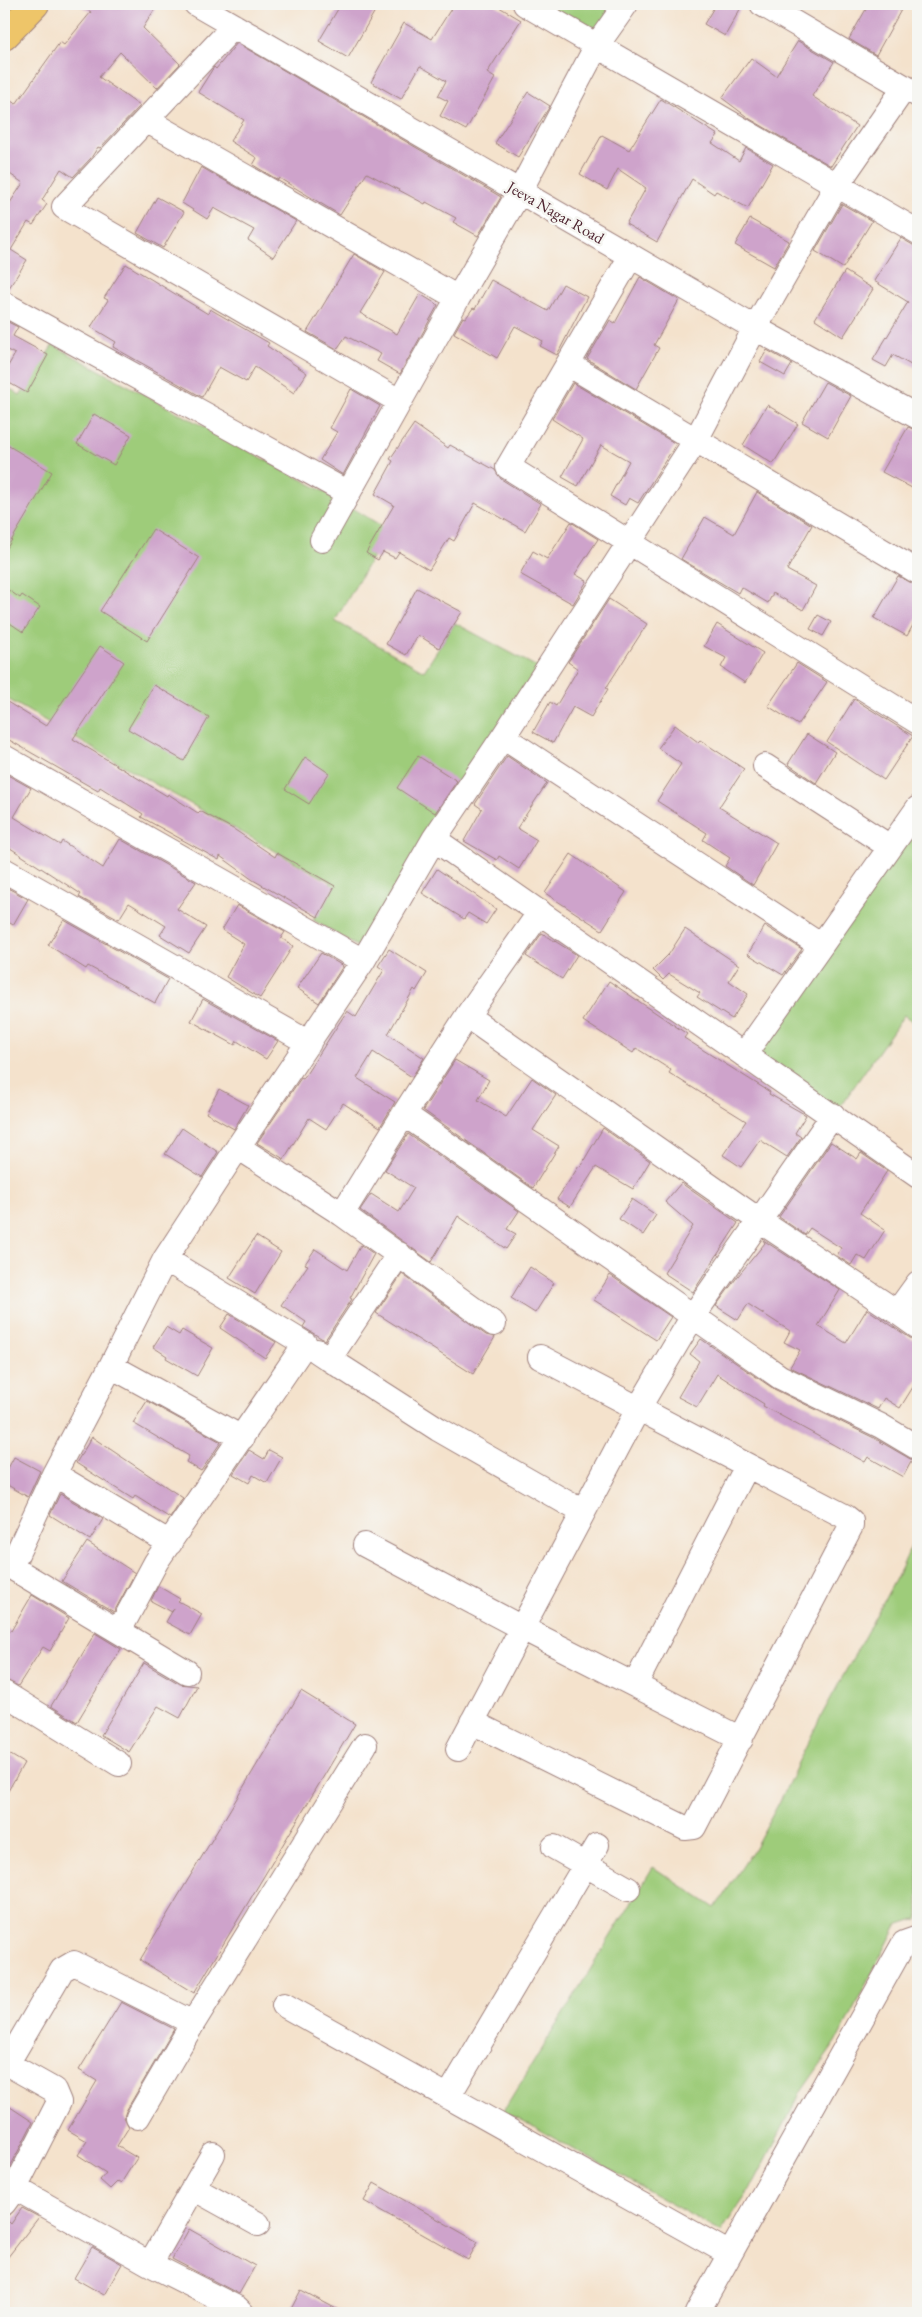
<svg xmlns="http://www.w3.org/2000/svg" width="922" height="2317" viewBox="0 0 922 2317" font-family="'EB Garamond',serif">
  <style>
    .green { fill: #9ecc7a; stroke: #747652 }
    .building { fill: #cea3cb }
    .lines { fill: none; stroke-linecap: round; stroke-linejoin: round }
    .minor-casing { stroke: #9f807c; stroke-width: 26 }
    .major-casing { stroke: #9f807c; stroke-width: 30 }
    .minor { stroke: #fff; stroke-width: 24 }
    .major { stroke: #eec569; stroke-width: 28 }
    .labels { text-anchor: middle; stroke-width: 5; stroke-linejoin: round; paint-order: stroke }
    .street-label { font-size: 16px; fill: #4a1f2b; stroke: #f6f6f2 }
  </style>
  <rect width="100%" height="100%" fill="#f6f6f2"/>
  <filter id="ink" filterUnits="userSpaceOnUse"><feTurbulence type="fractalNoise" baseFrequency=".02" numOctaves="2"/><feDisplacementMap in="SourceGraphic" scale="10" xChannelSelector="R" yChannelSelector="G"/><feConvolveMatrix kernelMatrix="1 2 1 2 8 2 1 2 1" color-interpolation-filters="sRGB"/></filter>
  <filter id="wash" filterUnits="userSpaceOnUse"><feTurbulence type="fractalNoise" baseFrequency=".0096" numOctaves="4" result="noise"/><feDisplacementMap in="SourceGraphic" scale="20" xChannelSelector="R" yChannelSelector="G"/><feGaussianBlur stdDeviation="1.12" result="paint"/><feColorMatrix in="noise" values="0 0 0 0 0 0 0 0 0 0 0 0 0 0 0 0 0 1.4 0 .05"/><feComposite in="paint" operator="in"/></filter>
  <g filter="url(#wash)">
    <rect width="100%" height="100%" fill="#f4e2cc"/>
    <path class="green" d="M 543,4 L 616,4 L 595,34 Z
      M 53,345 L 338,499 L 388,530 L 335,621 L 424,671 L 455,623 L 539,668 L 358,947 L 313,920 L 331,882 L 160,787 L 4,697 L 4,385 L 20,395 Z
      M 918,818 L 918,1026 L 904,1015 L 837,1111 L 756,1057 Z
      M 918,1531 L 918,1920 L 915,1919 L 897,1925 L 836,2042 L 801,2092 L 755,2181 L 721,2232 L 518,2118 L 503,2112 L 653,1867 L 715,1908 L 754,1849 L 781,1799 L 818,1722 L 901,1569 Z"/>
    <g id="blocks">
      <path class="building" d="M 78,4 L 158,4 L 143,28 L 180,64 L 157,88 L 120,52 L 99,77 L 140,106 L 100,148 L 98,147 L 91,158 L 73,177 L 61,169 L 42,200 L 47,204 L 33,225 L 28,222 L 11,250 L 27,260 L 7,291 L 4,290 L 4,212 L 23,183 L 4,170 L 4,97 L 16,104 L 60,42 L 64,45 L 91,12 Z
        M 341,4 L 379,4 L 348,58 L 319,41 Z
        M 454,4 L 494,4 L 521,20 L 487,73 L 495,78 L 466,130 L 440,116 L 448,101 L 438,96 L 446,81 L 420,66 L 401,99 L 371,82 L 404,23 L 432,39 Z
        M 716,4 L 743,4 L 725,36 L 704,24 Z
        M 869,4 L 890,4 L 901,10 L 876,55 L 849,39 Z
        M 798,41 L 834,62 L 812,96 L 857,126 L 831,166 L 750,119 L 722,98 L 751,58 L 776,76 Z
        M 237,43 L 501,197 L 478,236 L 453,222 L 456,218 L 426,202 L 425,204 L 367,173 L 340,215 L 279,178 L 278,180 L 253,165 L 257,158 L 230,141 L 244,120 L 198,92 L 212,70 L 214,67 L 216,69 Z
        M 528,92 L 550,106 L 518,157 L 495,143 Z
        M 661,99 L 718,135 L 712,143 L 739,161 L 746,148 L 773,164 L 748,208 L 716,191 L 714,194 L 692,179 L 657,242 L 626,224 L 646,188 L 618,169 L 607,190 L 580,174 L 602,135 L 629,150 Z
        M 201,167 L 296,221 L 273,257 L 248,240 L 254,230 L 214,208 L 207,219 L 182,203 Z
        M 157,197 L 184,212 L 163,248 L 137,233 Z
        M 842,204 L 872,221 L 843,268 L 815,251 Z
        M 750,219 L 789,241 L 774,267 L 735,245 Z
        M 901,238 L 918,248 L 918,369 L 893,355 L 886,367 L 873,360 L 908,302 L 874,281 Z
        M 354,254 L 385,272 L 360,313 L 397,334 L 420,294 L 438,305 L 400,374 L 377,361 L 381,354 L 346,336 L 337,349 L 307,332 Z
        M 126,264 L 208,314 L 210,309 L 269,343 L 267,346 L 307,373 L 294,393 L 255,367 L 246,382 L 219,367 L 202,397 L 113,347 L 116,342 L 91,327 L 108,300 L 104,298 Z
        M 845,271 L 873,289 L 843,337 L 815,319 Z
        M 640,277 L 679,300 L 654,345 L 659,348 L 636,389 L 587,359 L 610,320 L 615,323 Z
        M 491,280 L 548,311 L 563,284 L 587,297 L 557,355 L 540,346 L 543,341 L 515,326 L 497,358 L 454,333 L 463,317 L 466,318 L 473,308 L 475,309 Z
        M 4,320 L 18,327 L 13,336 L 48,355 L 27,393 L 4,380 L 4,373 L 15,354 L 5,349 L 4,352 Z
        M 767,350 L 792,364 L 785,376 L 760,362 Z
        M 825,382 L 851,396 L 828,437 L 802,422 Z
        M 573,383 L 676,444 L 638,503 L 629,498 L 625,505 L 610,496 L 629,461 L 601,445 L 578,486 L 562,477 L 583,439 L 552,419 Z
        M 351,389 L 380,406 L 343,475 L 320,460 L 337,432 L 330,428 Z
        M 767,405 L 798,424 L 773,464 L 743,445 Z
        M 94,414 L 131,435 L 114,465 L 77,444 Z
        M 414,424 L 448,448 L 450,445 L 495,470 L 501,479 L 541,504 L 525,531 L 475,503 L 454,541 L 449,538 L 429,570 L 399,552 L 395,558 L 383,552 L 378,560 L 366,553 L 394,505 L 375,494 L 393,461 L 390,459 Z
        M 908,427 L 918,431 L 918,477 L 912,488 L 882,472 Z
        M 4,443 L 52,472 L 4,553 Z
        M 757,492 L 812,525 L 787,570 L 816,586 L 803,610 L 773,593 L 768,603 L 741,587 L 738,593 L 681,559 L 705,517 L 734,534 Z
        M 571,522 L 598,539 L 575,574 L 587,581 L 573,604 L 520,574 L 533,551 L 547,559 Z
        M 153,529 L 199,558 L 147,641 L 100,611 Z
        M 898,576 L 918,586 L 918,616 L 907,636 L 874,618 Z
        M 4,587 L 20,598 L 22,595 L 40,607 L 23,632 L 4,619 Z
        M 417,588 L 462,612 L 439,648 L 418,635 L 406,655 L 386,644 Z
        M 609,599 L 647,624 L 606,688 L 608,689 L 591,717 L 573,707 L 553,743 L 533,732 L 550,702 L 556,706 L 578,669 L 568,662 Z
        M 818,615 L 831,622 L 823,636 L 810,629 Z
        M 717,624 L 763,653 L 745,683 L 721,667 L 726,658 L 704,646 Z
        M 100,646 L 124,662 L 73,739 L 167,796 L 168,794 L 198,813 L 200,811 L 235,830 L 275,857 L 277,853 L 335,886 L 318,917 L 253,880 L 220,856 L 219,860 L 141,817 L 143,814 L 100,787 L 98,791 L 4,737 L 4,700 L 46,726 Z
        M 797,663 L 827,682 L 798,725 L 768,706 Z
        M 154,685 L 209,717 L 184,761 L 128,729 Z
        M 854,699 L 913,736 L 884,780 L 827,742 Z
        M 675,725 L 698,742 L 700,740 L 744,769 L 719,807 L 777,843 L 753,885 L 725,866 L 730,858 L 703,840 L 707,833 L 657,801 L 681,764 L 658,748 Z
        M 807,734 L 835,752 L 816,783 L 788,764 Z
        M 418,756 L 457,781 L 435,813 L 397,788 Z
        M 507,756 L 547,783 L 517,828 L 537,840 L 519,869 L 499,856 L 497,860 L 464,841 L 482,809 L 475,804 Z
        M 305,757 L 329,773 L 309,804 L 285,789 Z
        M 4,773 L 31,788 L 14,817 L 60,845 L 62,841 L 103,868 L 120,839 L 196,882 L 177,909 L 206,927 L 189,953 L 160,935 L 166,926 L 129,903 L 119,919 L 79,897 L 81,894 L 4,844 Z
        M 571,854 L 626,892 L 602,930 L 545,893 Z
        M 437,869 L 496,909 L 486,924 L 468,913 L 464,919 L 422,893 Z
        M 4,886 L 28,899 L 13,925 L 4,919 Z
        M 237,905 L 285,932 L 281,938 L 293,946 L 260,998 L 226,977 L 244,944 L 222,930 Z
        M 64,920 L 168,979 L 155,1003 L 88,966 L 86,969 L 48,945 Z
        M 765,926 L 802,949 L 783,975 L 748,954 Z
        M 685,929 L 739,965 L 729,981 L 748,994 L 732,1019 L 697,997 L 700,993 L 669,974 L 663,980 L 653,970 L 669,954 Z
        M 542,933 L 577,955 L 562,979 L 526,956 Z
        M 389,949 L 427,973 L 416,991 L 414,989 L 388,1034 L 424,1058 L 412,1077 L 373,1052 L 357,1078 L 395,1102 L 380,1127 L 343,1103 L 326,1129 L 309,1118 L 284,1159 L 257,1143 L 301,1078 L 303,1079 L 347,1011 L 356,1017 L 384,970 L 378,966 Z
        M 321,953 L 343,966 L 319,1003 L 297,988 Z
        M 609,981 L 687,1034 L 684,1038 L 770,1092 L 769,1094 L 806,1115 L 795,1133 L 801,1137 L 787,1157 L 760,1140 L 741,1167 L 723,1155 L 746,1121 L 669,1073 L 671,1070 L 636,1048 L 633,1053 L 583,1021 Z
        M 203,999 L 278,1041 L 266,1059 L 237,1041 L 235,1045 L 191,1021 Z
        M 455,1060 L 489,1080 L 478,1100 L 506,1117 L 532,1078 L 556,1095 L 533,1130 L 559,1146 L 533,1188 L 423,1110 Z
        M 219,1089 L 248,1105 L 234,1129 L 206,1113 Z
        M 182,1128 L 218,1152 L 202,1177 L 165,1154 Z
        M 603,1128 L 650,1161 L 633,1189 L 596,1167 L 570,1207 L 557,1199 L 579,1166 L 580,1167 Z
        M 408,1134 L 519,1211 L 507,1229 L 516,1234 L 506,1249 L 458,1216 L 431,1262 L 360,1210 L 371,1194 L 399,1212 L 414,1188 L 385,1170 Z
        M 831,1142 L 857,1159 L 861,1153 L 887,1171 L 860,1213 L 885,1230 L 866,1260 L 857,1255 L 851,1265 L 837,1256 L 841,1248 L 810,1228 L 805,1235 L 779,1217 Z
        M 681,1183 L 738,1223 L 693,1292 L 664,1273 L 693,1226 L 665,1202 Z
        M 632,1199 L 656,1215 L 643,1235 L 619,1219 Z
        M 256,1236 L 281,1252 L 255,1294 L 229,1278 Z
        M 763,1240 L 840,1290 L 818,1326 L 846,1343 L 867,1309 L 910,1338 L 918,1340 L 918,1379 L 900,1408 L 884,1398 L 878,1409 L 790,1367 L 800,1350 L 784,1342 L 790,1331 L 748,1304 L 738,1320 L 716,1306 L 738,1276 L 765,1243 Z
        M 361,1245 L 374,1254 L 350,1298 L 352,1299 L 325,1340 L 321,1338 L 303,1327 L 306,1322 L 281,1305 L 308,1265 L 305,1264 L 315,1249 L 347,1270 Z
        M 530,1267 L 554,1283 L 535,1313 L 511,1298 Z
        M 402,1274 L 486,1335 L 495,1337 L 473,1374 L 376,1313 Z
        M 610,1275 L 671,1317 L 656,1340 L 594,1300 Z
        M 229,1314 L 276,1342 L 265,1358 L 220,1328 Z
        M 166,1327 L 179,1335 L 182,1330 L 213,1348 L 197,1376 L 166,1358 L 167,1356 L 153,1347 Z
        M 701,1339 L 774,1389 L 874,1438 L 912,1460 L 903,1477 L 868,1457 L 865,1462 L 763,1406 L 764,1404 L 717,1374 L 697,1407 L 678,1397 L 699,1361 L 690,1354 Z
        M 147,1401 L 221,1442 L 201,1471 L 186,1462 L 189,1456 L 133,1423 Z
        M 92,1437 L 183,1498 L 170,1518 L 135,1496 L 133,1499 L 76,1463 Z
        M 249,1450 L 264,1459 L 269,1450 L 282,1457 L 267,1483 L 253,1475 L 249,1483 L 233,1474 Z
        M 14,1457 L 40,1471 L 28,1497 L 4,1483 L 4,1476 Z
        M 60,1494 L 103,1519 L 90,1540 L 50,1515 Z
        M 87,1542 L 135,1573 L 114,1612 L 62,1581 Z
        M 158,1586 L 180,1599 L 178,1601 L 202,1614 L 190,1635 L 166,1622 L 174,1608 L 172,1612 L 151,1601 Z
        M 32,1595 L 69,1618 L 50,1651 L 43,1647 L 18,1686 L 4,1679 L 4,1627 L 11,1631 Z
        M 95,1633 L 121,1649 L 77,1722 L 51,1706 Z
        M 144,1663 L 180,1684 L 197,1686 L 180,1718 L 158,1706 L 129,1752 L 101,1735 Z
        M 301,1691 L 355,1724 L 194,1993 L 140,1960 Z
        M 4,1751 L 24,1763 L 4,1798 Z
        M 121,2002 L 174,2029 L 126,2111 L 124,2117 L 129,2127 L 117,2146 L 137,2158 L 121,2183 L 118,2181 L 110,2189 L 100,2180 L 106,2173 L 78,2155 L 87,2141 L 68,2130 L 97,2081 L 79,2070 Z
        M 4,2103 L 33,2122 L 8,2171 L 4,2169 Z
        M 374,2183 L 478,2242 L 468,2260 L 364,2201 Z
        M 22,2208 L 39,2217 L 4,2262 L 4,2217 L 11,2224 Z
        M 189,2229 L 255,2266 L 239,2294 L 172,2259 Z
        M 92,2247 L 122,2264 L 104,2295 L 74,2278 Z
        M 301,2290 L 344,2313 L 300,2313 L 291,2309 Z"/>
    </g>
  </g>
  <g filter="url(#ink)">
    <use href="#blocks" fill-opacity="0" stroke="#9f807c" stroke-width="1"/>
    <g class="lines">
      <defs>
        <path id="minor" d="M 196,4 L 755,328 L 918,417
          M 525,4 L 918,232
          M 762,4 L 918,95
          M 234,26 L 64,207 L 399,401
          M 146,120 L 458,298 L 322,540
          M 458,298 L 520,191 L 597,45 L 626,4
          M 4,304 L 348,493
          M 568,364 L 631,256
          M 918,572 L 568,364 L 508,467 L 918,722
          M 4,757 L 363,961 L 434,839 L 503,737
          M 765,766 L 890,847
          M 434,839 L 918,1176
          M 4,870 L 309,1043
          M 540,912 L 467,1016 L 760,1221 L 897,1312
          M 820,945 L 503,737 L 696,440 L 755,328 L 837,185 L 905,87
          M 467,1016 L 404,1114 L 780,1377 L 881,1426 L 918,1448
          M 744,1055 L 918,808
          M 404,1114 L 342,1214 L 494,1324
          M 342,1214 L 238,1147 L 363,961
          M 918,1283 L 897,1312 L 918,1327
          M 317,1351 L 329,1359 L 399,1254
          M 329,1359 L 438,1429 L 583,1512
          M 111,1366 L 242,1438
          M 54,1474 L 170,1543
          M 365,1545 L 522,1628 L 741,1739
          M 119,1631 L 156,1562 L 305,1344 L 165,1259
          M 187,1672 L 11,1567 L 54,1474 L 111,1366 L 165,1259 L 238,1147
          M 635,1685 L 747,1466
          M 4,1693 L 119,1764
          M 472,1722 L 685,1828 L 694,1827 L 851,1526 L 851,1521 L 846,1517 L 540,1357
          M 458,1749 L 638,1409 L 693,1316 L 833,1115
          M 554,1847 L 628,1889
          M 284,2005 L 730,2254
          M 4,2062 L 54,2090 L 59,2102 L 15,2188 L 4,2203
          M 7,2064 L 62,1970 L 74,1963 L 193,2023 L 365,1745
          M 448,2097 L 597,1845
          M 138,2117 L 193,2023
          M 15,2188 L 150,2264 L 237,2308 L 242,2313
          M 193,2188 L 258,2224
          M 150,2264 L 213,2154
          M 697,2313 L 904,1943 L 918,1938"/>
        <path id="major" d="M 4,36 L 35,4"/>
      </defs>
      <use href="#minor" class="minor-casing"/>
      <use href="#major" class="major-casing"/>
      <use href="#minor" class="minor"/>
      <use href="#major" class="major"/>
    </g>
  </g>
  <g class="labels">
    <g class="street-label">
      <text transform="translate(556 212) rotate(30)" y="6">Jeeva Nagar Road</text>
    </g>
  </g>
  <rect width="922" height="2317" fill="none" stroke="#f6f6f2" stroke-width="20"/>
</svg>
